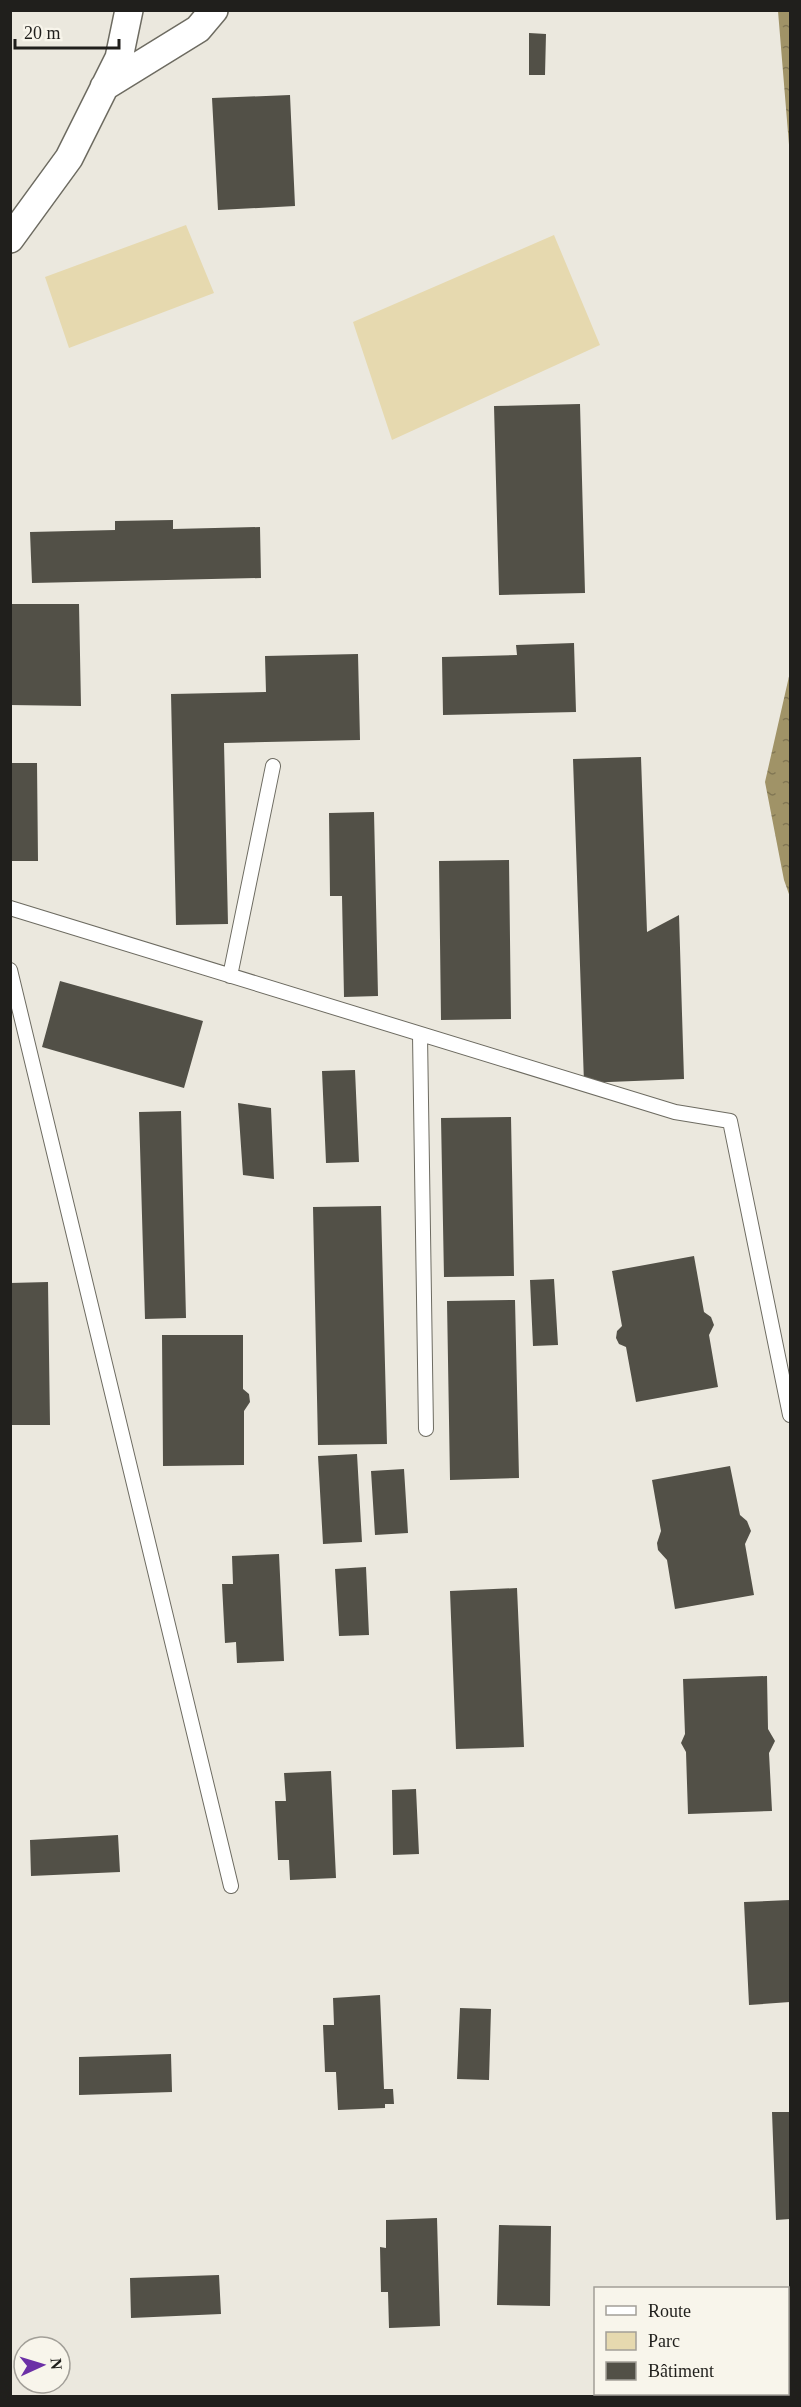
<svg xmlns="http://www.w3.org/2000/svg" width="801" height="2407" viewBox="0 0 801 2407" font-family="Georgia,serif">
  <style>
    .green { fill: #e6d9af }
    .water { fill: url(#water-ripples) }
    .building { fill: #525047 }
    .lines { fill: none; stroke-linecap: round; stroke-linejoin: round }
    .service-casing { stroke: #6d6b61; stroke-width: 16 }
    .minor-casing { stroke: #6d6b61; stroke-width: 30 }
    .service { stroke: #fff; stroke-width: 14 }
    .minor { stroke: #fff; stroke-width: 27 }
  </style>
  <defs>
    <pattern id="water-ripples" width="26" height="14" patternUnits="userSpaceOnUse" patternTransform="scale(1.5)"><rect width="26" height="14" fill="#a09367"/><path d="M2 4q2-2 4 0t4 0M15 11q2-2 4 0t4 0" fill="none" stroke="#827754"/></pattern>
  </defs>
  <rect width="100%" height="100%" fill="#ebe8de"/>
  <path class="green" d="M 186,225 L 214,293 L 69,348 L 45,277 Z
    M 554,235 L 600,345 L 392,440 L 353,322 Z"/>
  <path class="water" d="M 778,11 L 790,11 L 790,157 Z
    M 790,672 L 790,897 L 784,880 L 765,782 Z"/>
  <path class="building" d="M 529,33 L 546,34 L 545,75 L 529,75 Z
    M 290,95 L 295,206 L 218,210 L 212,98 Z
    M 580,404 L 585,593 L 499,595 L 494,406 Z
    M 173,520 L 173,529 L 260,527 L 261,578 L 32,583 L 30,532 L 115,530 L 115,521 Z
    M 10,604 L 79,604 L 81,706 L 10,705 Z
    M 574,643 L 576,712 L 443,715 L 442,657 L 517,655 L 516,645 Z
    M 358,654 L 360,740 L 224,743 L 228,924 L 176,925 L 171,694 L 266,692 L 265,656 Z
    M 641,757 L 647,932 L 679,915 L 684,1079 L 584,1083 L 573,759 Z
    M 10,763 L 37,763 L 38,861 L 10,861 Z
    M 374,812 L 378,996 L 344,997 L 342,896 L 330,896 L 329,813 Z
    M 509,860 L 511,1019 L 441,1020 L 439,861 Z
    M 60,981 L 203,1021 L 184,1088 L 42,1047 Z
    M 355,1070 L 359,1162 L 326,1163 L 322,1071 Z
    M 238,1103 L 271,1108 L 274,1179 L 243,1175 Z
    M 181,1111 L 186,1318 L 145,1319 L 139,1112 Z
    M 511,1117 L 514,1276 L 444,1277 L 441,1118 Z
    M 381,1206 L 387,1444 L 318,1445 L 313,1207 Z
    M 694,1256 L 704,1312 L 711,1317 L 714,1325 L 709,1335 L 718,1387 L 636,1402 L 626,1347 L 619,1344 L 616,1338 L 617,1331 L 622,1326 L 612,1271 Z
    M 554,1279 L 558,1345 L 533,1346 L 530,1280 Z
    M 48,1282 L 50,1425 L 10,1425 L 10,1283 Z
    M 515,1300 L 519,1478 L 450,1480 L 447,1301 Z
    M 162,1335 L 243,1335 L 243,1389 L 249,1394 L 250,1402 L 244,1411 L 244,1465 L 163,1466 Z
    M 357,1454 L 362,1542 L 323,1544 L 318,1456 Z
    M 730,1466 L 740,1515 L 747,1521 L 751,1531 L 745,1544 L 754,1595 L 675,1609 L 667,1560 L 658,1550 L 657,1543 L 661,1531 L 652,1480 Z
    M 404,1469 L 408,1533 L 375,1535 L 371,1471 Z
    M 279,1554 L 284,1661 L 237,1663 L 236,1642 L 225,1643 L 222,1584 L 233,1584 L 232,1556 Z
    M 366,1567 L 369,1635 L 339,1636 L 335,1569 Z
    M 517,1588 L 524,1747 L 456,1749 L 450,1591 Z
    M 767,1676 L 768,1729 L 775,1741 L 769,1753 L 772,1811 L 688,1814 L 686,1752 L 681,1743 L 685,1734 L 683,1679 Z
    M 331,1771 L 336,1878 L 290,1880 L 289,1860 L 278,1860 L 275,1801 L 286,1801 L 284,1773 Z
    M 416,1789 L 419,1854 L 393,1855 L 392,1790 Z
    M 118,1835 L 120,1872 L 31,1876 L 30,1840 Z
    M 790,1900 L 790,2002 L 749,2005 L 744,1902 Z
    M 380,1995 L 384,2089 L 393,2089 L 394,2104 L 385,2104 L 385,2108 L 338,2110 L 336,2072 L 325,2072 L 323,2025 L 334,2025 L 333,1998 Z
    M 460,2008 L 491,2009 L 489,2080 L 457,2079 Z
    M 171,2054 L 172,2092 L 79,2095 L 79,2057 Z
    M 772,2112 L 790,2112 L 790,2219 L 776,2220 Z
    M 437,2218 L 440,2326 L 389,2328 L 388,2292 L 381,2292 L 380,2247 L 386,2248 L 386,2220 Z
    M 499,2225 L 551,2226 L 550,2306 L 497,2305 Z
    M 219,2275 L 221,2314 L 131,2318 L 130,2278 Z
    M 790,2385 L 790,2396 L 781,2396 L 781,2394 L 788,2394 L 788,2386 Z"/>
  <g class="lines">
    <defs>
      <path id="service" d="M 10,908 L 675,1112 L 730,1121 L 790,1415
        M 10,970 L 231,1886
        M 230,976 L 273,766
        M 420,1035 L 426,1429"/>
      <path id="minor" d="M 104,87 L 198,29 L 214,10
        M 10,239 L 69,158 L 119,58 L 129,10"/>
    </defs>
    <use href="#service" class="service-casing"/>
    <use href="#minor" class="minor-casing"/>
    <use href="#service" class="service"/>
    <use href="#minor" class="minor"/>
  </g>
  <rect width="801" height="2407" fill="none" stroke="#201f1c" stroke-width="24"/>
  <rect x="594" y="2287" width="195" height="108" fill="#f8f5eb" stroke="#a29f98" stroke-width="1.5"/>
  <rect x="606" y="2306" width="30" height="9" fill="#ffffff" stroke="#a29f98" stroke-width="1.5"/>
  <text x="648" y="2317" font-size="18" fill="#201f1c">Route</text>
  <rect x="606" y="2332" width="30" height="18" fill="#e6d9af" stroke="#a29f98" stroke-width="1.5"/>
  <text x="648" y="2347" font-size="18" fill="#201f1c">Parc</text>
  <rect x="606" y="2362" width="30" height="18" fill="#525047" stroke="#a29f98" stroke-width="1.5"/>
  <text x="648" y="2377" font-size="18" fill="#201f1c">Bâtiment</text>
  <g transform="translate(42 2365) rotate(86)"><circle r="28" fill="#f8f5eb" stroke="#a29f98" stroke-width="1.5"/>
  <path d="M0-4.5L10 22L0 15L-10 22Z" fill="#6c30a6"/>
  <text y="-9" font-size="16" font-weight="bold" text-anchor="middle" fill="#201f1c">N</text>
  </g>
  <path d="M15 39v9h104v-9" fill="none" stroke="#201f1c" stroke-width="3"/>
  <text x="24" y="39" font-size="18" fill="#201f1c" stroke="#f8f5eb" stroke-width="4.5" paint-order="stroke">20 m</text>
</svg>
